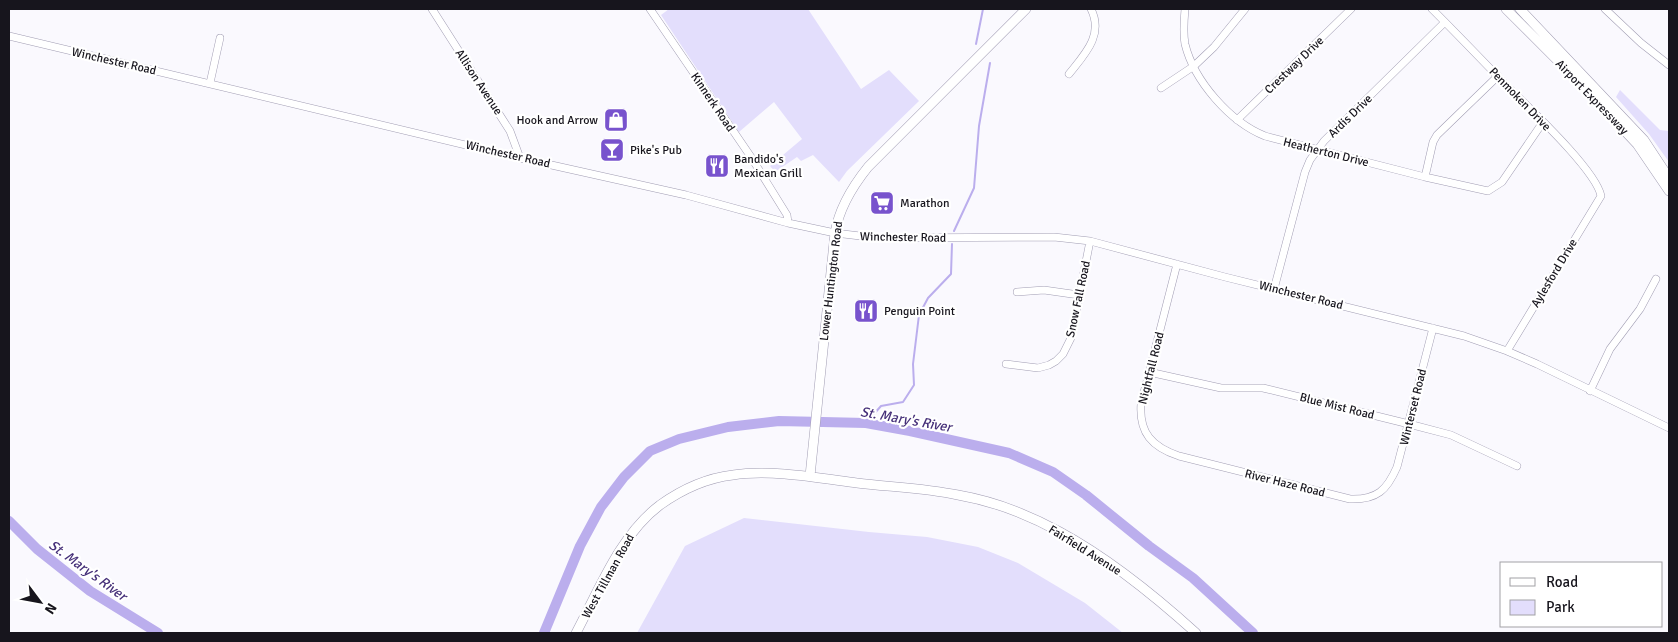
<svg xmlns="http://www.w3.org/2000/svg" width="1678" height="642" viewBox="0 0 1678 642" font-family="Signika,sans-serif">
  <style>
    .green { fill: #e3defc }
    .lines { fill: none; stroke-linecap: round; stroke-linejoin: round }
    .stream { stroke: #bbaeed; stroke-width: 2 }
    .river { stroke: #bbaeed; stroke-width: 10 }
    .minor-casing { stroke: #a19db3; stroke-width: 8 }
    .major-casing { stroke: #a19db3; stroke-width: 10 }
    .minor { stroke: #fff; stroke-width: 7 }
    .major { stroke: #fff; stroke-width: 9 }
    .labels { text-anchor: middle; stroke-width: 4.5; stroke-linejoin: round; paint-order: stroke }
    .street-label { font-size: 12px; fill: #17151d; stroke: #fff }
    .poi-label { font-size: 12px; fill: #17151d; stroke: #fff; text-anchor: start }
    .water-label { font-size: 14px; font-style: italic; fill: #463079; stroke: #fff }
  </style>
  <rect width="100%" height="100%" fill="#faf9fe"/>
  <path class="green" d="M 669,9 L 808,9 L 861,89 L 889,70 L 919,101 L 847,171 L 839,182 L 813,155 L 801,161 L 797,157 L 775,172 L 770,166 L 802,139 L 774,102 L 739,132 L 661,15 Z
    M 1620,90 L 1660,130 L 1669,131 L 1669,162 L 1649,134 L 1616,97 Z
    M 744,518 L 869,532 L 927,537 L 978,547 L 1018,563 L 1085,603 L 1123,633 L 637,633 L 685,546 Z"/>
  <g class="lines">
    <path class="stream" d="M 976,44 L 983,9
      M 954,231 L 974,188 L 979,126 L 990,63
      M 866,423 L 881,406 L 903,402 L 914,385 L 913,364 L 919,315 L 928,298 L 951,274 L 952,244"/>
    <path class="river" d="M 9,521 L 37,549 L 90,591 L 158,633
      M 544,633 L 580,546 L 601,507 L 624,477 L 650,451 L 679,439 L 728,427 L 779,421 L 866,423 L 910,431 L 1009,453 L 1053,472 L 1086,495 L 1149,546 L 1193,578 L 1253,633"/>
    <defs>
      <path id="minor" d="M 432,9 L 510,131 L 520,158
        M 650,9 L 751,157 L 787,215 L 788,223
        M 1185,9 C 1184,20 1183,33 1185,44 C 1194,81 1230,122 1265,136 L 1425,177 L 1488,191 L 1502,182 L 1543,122
        M 1432,9 C 1457,34 1482,60 1507,86 C 1528,107 1596,170 1601,196 L 1507,351
        M 1605,9 L 1641,43 L 1669,65
        M 9,36 L 520,158 L 686,195 L 788,223 L 835,233 L 877,238 L 1054,237 L 1090,241 L 1225,277 L 1464,336 L 1507,351 L 1537,364 L 1669,428
        M 1069,74 C 1085,54 1104,35 1091,9
        M 210,83 L 220,38
        M 1161,88 L 1194,66 L 1214,47 L 1245,9
        M 1237,120 L 1351,9
        M 1425,177 L 1433,142 L 1437,135 L 1498,76
        M 1177,264 L 1141,404 C 1139,433 1152,447 1179,456 L 1350,499 C 1377,500 1387,490 1397,467 L 1433,328
        M 1274,289 L 1305,172 L 1310,160 L 1324,141 L 1445,22
        M 1017,292 L 1044,290 L 1079,295
        M 1006,364 L 1038,368 L 1049,365 L 1056,361 L 1063,354 L 1071,338 L 1090,241
        M 1149,372 L 1221,388 L 1263,388 L 1409,424 L 1451,435 L 1517,466
        M 1590,391 L 1610,349 L 1640,309 L 1656,279"/>
      <path id="major" d="M 1506,9 L 1573,76 L 1637,144 L 1669,191
        M 1520,9 L 1644,140 L 1669,178
        M 810,476 L 835,233 C 839,208 852,187 868,167 L 1026,9
        M 576,633 C 599,590 620,535 660,505 C 681,490 707,478 733,475 C 770,469 819,478 857,483 C 890,487 925,488 958,495 C 993,501 1029,515 1060,532 C 1110,559 1155,596 1196,633"/>
    </defs>
    <use href="#minor" class="minor-casing"/>
    <use href="#major" class="major-casing"/>
    <use href="#minor" class="minor"/>
    <use href="#major" class="major"/>
  </g>
  <defs>
    <symbol id="shop-square" viewBox="-11 -11 22 22"><rect x="-9" y="-9" width="18" height="18" rx="4" fill="#7853cd" stroke="#fff"/><path d="M-5-2.5h2.3a2.7 3.5 0 0 1 5.4 0H5L5.5 6h-11ZM-1.5-2.5h3a1.5 2.3 0 0 0-3 0Z" fill="#fff"/></symbol>
    <symbol id="bar-square" viewBox="-11 -11 22 22"><rect x="-9" y="-9" width="18" height="18" rx="4" fill="#7853cd" stroke="#fff"/><path d="M-6-5H6L.8 .8V4.5H3.5V6h-7V4.5H-.8V.8Z" fill="#fff"/></symbol>
    <symbol id="restaurant-square" viewBox="-11 -11 22 22"><rect x="-9" y="-9" width="18" height="18" rx="4" fill="#7853cd" stroke="#fff"/><path d="M-5-6h1v4h1v-4h1v4h1v-4h1v5L-1.5 .5V6h-2V.5L-5-1ZM5-6V6H3V1.5H1.5Q1.5-4 5-6Z" fill="#fff"/></symbol>
    <symbol id="supermarket-square" viewBox="-11 -11 22 22"><rect x="-9" y="-9" width="18" height="18" rx="4" fill="#7853cd" stroke="#fff"/><path d="M-6-5.5h2.5l.6 2H6L4.5 2H-2.5L-4.4-4H-6ZM-1.5 3.2a1.3 1.3 0 1 0 .1 0ZM3 3.2a1.3 1.3 0 1 0 .1 0Z" fill="#fff"/></symbol>
  </defs>
  <g fill-rule="evenodd">
    <use href="#shop-square" x="602" y="106" width="28" height="28"/>
    <use href="#bar-square" x="598" y="136" width="28" height="28"/>
    <use href="#restaurant-square" x="703" y="152" width="28" height="28"/>
    <use href="#supermarket-square" x="868" y="189" width="28" height="28"/>
    <use href="#restaurant-square" x="852" y="297" width="28" height="28"/>
  </g>
  <g class="labels">
    <g class="street-label">
      <text transform="translate(114 61) rotate(13)" y="4">Winchester Road</text>
      <text transform="translate(1294 65) rotate(-44)" y="4">Crestway Drive</text>
      <text transform="translate(479 82) rotate(57)" y="4">Allison Avenue</text>
      <text transform="translate(1592 97) rotate(46)" y="4">Airport Expressway</text>
      <text transform="translate(1520 99) rotate(46)" y="4">Penmoken Drive</text>
      <text transform="translate(713 102) rotate(56)" y="4">Kinnerk Road</text>
      <text transform="translate(1350 116) rotate(-44)" y="4">Ardis Drive</text>
      <text transform="translate(1326 152) rotate(14)" y="4">Heatherton Drive</text>
      <text transform="translate(508 154) rotate(13)" y="4">Winchester Road</text>
      <text transform="translate(903 237) rotate(1)" y="4">Winchester Road</text>
      <text transform="translate(1554 273) rotate(-59)" y="4">Aylesford Drive</text>
      <text transform="translate(831 281) rotate(-83)" y="4">Lower Huntington Road</text>
      <text transform="translate(1301 295) rotate(14)" y="4">Winchester Road</text>
      <text transform="translate(1078 299) rotate(-78)" y="4">Snow Fall Road</text>
      <text transform="translate(1151 368) rotate(-76)" y="4">Nightfall Road</text>
      <text transform="translate(1337 406) rotate(14)" y="4">Blue Mist Road</text>
      <text transform="translate(1413 407) rotate(-76)" y="4">Winterset Road</text>
      <text transform="translate(1285 483) rotate(14)" y="4">River Haze Road</text>
      <text transform="translate(1085 550) rotate(32)" y="4">Fairfield Avenue</text>
      <text transform="translate(608 576) rotate(-61)" y="4">West Tillman Road</text>
    </g>
    <g class="poi-label">
      <text x="598" y="124" text-anchor="end">Hook and Arrow</text>
      <text x="630" y="154">Pike's Pub</text>
      <text x="734" y="163">Bandido's<tspan x="734" dy="14">Mexican Grill</tspan></text>
      <text x="900" y="207">Marathon</text>
      <text x="884" y="315">Penguin Point</text>
    </g>
    <g class="water-label">
      <text transform="translate(906 419) rotate(10)" y="5">St. Mary's River</text>
      <text transform="translate(88 570) rotate(36)" y="5">St. Mary's River</text>
    </g>
  </g>
  <rect width="1678" height="642" fill="none" stroke="#17151d" stroke-width="20"/>
  <rect x="1500" y="562" width="162" height="65" fill="#ffffff" stroke="#a2a1a5"/>
  <rect x="1510" y="578" width="25" height="8" fill="#ffffff" stroke="#a2a1a5"/>
  <text x="1546" y="587" font-size="15" fill="#17151d">Road</text>
  <rect x="1510" y="600" width="25" height="15" fill="#e3defc" stroke="#a2a1a5"/>
  <text x="1546" y="612" font-size="15" fill="#17151d">Park</text>
  <g transform="translate(40 602) rotate(122)" stroke="#ffffff" stroke-width="4" paint-order="stroke">
  <path d="M0-4L9 19L0 12L-9 19Z" fill="#17151d"/>
  <text y="-8" font-size="14" font-weight="bold" text-anchor="middle" fill="#17151d">N</text>
  </g>
</svg>
